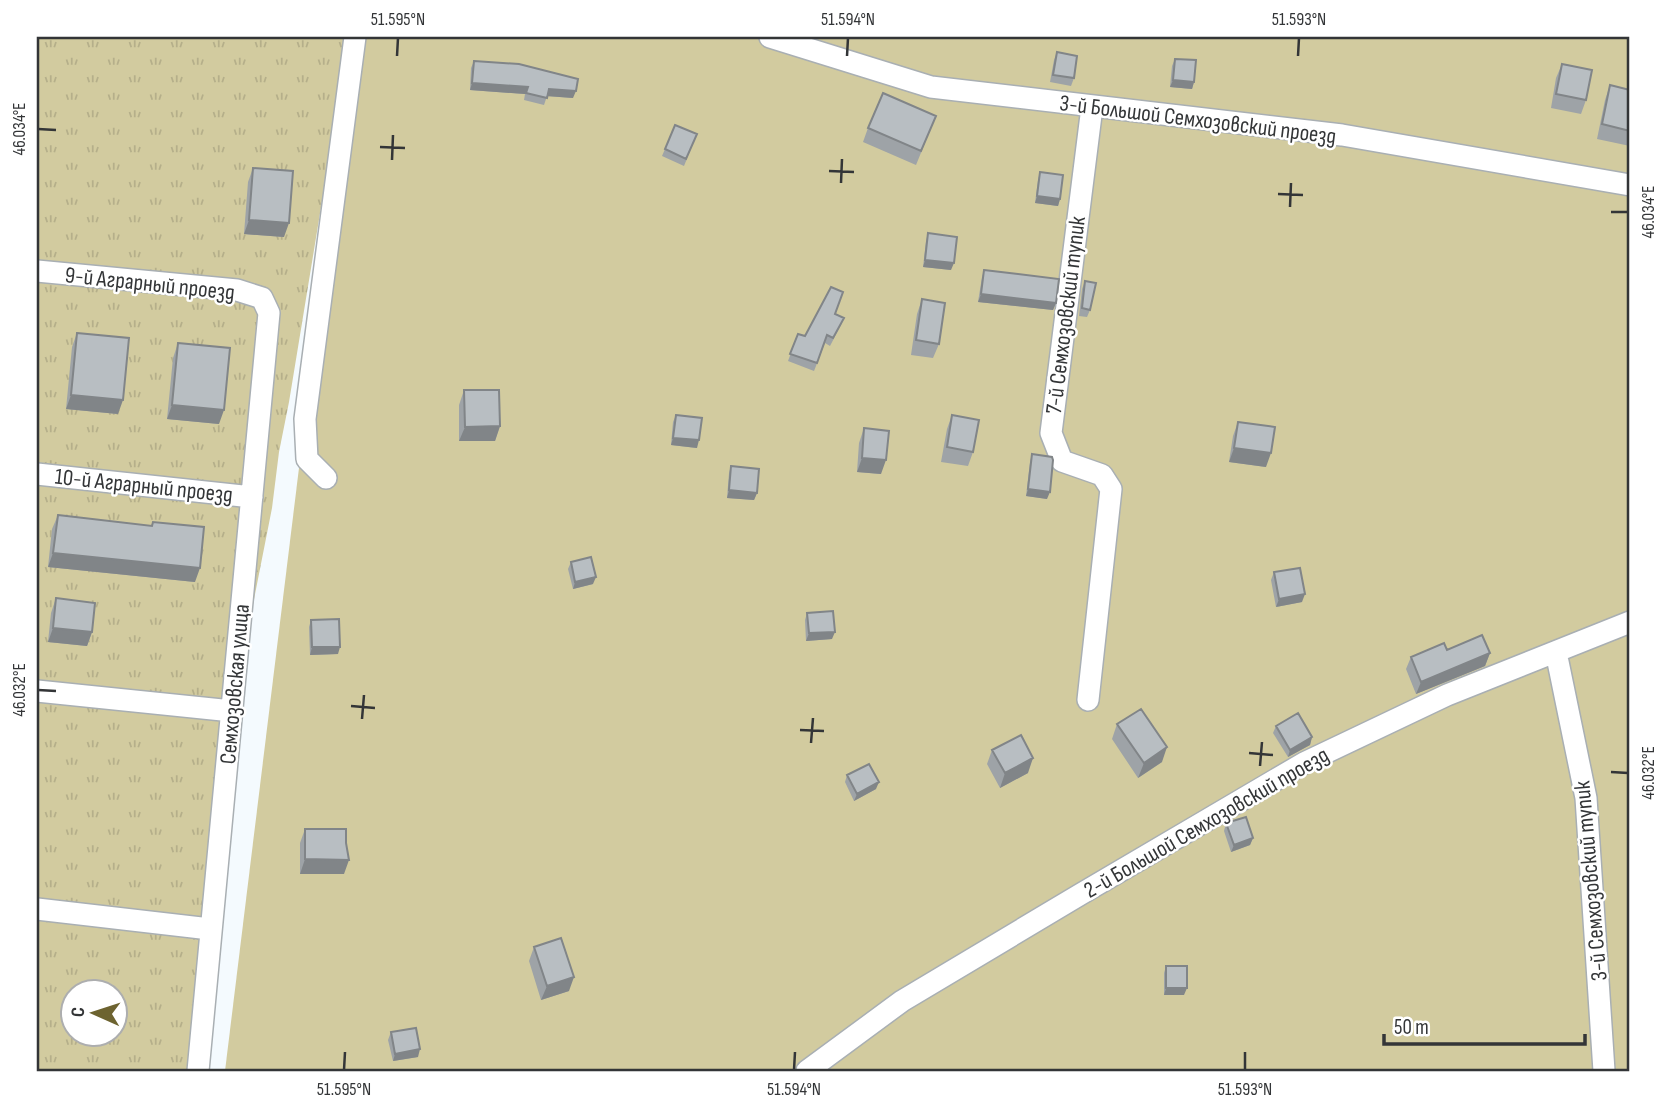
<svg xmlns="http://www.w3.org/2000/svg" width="1667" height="1108" viewBox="0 0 1667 1108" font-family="'Sofia Sans Condensed',sans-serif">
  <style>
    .grass { fill: url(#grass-tufts); fill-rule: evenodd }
    .garden { fill: #d2cb9f }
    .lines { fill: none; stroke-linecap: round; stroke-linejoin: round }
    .minor-casing { stroke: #a9afb3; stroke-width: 24 }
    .minor { stroke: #fff; stroke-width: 21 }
    .wall { fill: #9ea3a7 }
    .shaded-wall { fill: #818588 }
    .building { fill: #b8bec2; stroke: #818588; stroke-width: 2 }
    .ticks { fill: none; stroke: #333537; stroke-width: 2.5 }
    .labels { text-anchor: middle; stroke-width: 5; stroke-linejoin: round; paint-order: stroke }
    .street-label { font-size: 23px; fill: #333537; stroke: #fff }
    .neatline { fill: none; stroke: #333537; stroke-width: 2.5 }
    .ticks-label { font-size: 18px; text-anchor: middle; fill: #333537 }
  </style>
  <defs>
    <pattern id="grass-tufts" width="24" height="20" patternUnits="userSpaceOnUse" patternTransform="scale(1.75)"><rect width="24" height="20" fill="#d2cb9f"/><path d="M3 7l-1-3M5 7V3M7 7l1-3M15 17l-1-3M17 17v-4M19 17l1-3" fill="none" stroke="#b5af8a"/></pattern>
  </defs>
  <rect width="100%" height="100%" fill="#f4fafe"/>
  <path class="grass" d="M 37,37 L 349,37 L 289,402 L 279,452 L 272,508 L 232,711 L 198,1071 L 37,1071 ZM 74,992 L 116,992 L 116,1034 L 74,1034 Z"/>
  <path class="garden" d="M 355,37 L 1630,37 L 1630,1071 L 225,1071 L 305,419 Z"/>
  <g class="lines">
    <defs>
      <path id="minor" d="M 770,37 L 931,87 L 1342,135 L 1630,185
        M 37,271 L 237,290 L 262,298 L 269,313 L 198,1071
        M 37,474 L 252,497
        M 326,478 L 307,459 L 305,419 L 355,37
        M 1556,652 L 1586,798 L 1604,1071
        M 37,691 L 232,711
        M 1088,700 L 1111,489 L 1102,475 L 1062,461 L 1051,433 L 1092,107
        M 37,909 L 210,929
        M 807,1071 L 902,1001 L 1081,894 L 1304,763 L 1447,695 L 1630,622"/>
    </defs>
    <use href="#minor" class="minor-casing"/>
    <use href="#minor" class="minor"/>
  </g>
  <path class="wall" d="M 1057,52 L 1074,78 L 1071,86 L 1050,82 L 1054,60 Z
    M 1175,59 L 1194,82 L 1192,89 L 1170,87 L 1172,66 Z
    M 474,61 L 573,98 L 547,96 L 544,105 L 524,100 L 525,94 L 470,90 L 471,68 Z
    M 1562,64 L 1586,100 L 1581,114 L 1551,108 L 1556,78 Z
    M 1610,85 L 1630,90 L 1630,146 L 1597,139 L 1605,100 Z
    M 936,116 L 916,165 L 863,142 L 868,128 Z
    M 694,141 L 684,166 L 662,156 L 665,149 Z
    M 253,168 L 284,237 L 244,234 L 248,182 Z
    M 1040,172 L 1060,199 L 1058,206 L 1035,203 L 1038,180 Z
    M 928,233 L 951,270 L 923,267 L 926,241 Z
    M 984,270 L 1056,303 L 1053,310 L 978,302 L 982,277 Z
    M 1085,281 L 1090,310 L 1087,317 L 1079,316 L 1082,289 Z
    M 922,299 L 939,344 L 933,358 L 911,355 L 917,314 Z
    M 835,314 L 844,318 L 841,325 L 830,346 L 825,343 L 814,371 L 788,361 L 798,334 L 805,336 Z
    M 77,333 L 118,414 L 66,409 L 72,347 Z
    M 178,343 L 219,424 L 167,419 L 173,358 Z
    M 464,390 L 500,426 L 495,441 L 459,441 L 459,405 Z
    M 676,415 L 697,448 L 671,445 L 673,422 Z
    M 952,415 L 973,452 L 968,466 L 941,462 L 947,429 Z
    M 1238,422 L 1266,467 L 1229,462 L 1233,436 Z
    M 864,428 L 881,474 L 857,472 L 859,443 Z
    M 1032,454 L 1047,499 L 1026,496 L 1030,462 Z
    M 731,466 L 757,493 L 754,500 L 727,498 L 729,473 Z
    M 58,515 L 151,526 L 153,522 L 195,582 L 48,567 L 52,529 Z
    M 571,562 L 593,584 L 573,589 L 568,569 Z
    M 1274,572 L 1302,602 L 1276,607 L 1271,580 Z
    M 56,598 L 92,632 L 87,646 L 48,642 L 51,613 Z
    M 807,613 L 832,639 L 806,641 L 805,620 Z
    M 311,620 L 338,654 L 310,655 L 309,627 Z
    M 1447,650 L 1490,653 L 1485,666 L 1416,694 L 1406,669 L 1411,657 Z
    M 1117,724 L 1162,762 L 1138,778 L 1112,739 Z
    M 1276,726 L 1312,737 L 1310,745 L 1288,757 L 1273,733 Z
    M 992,750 L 1028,773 L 1000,788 L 987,764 Z
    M 847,775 L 876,789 L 854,801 L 845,782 Z
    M 1226,823 L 1253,838 L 1250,845 L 1231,852 L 1224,831 Z
    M 305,829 L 344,874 L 300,874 L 300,843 Z
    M 534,947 L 569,991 L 541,1000 L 529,961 Z
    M 1166,966 L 1184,995 L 1164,995 L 1164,973 Z
    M 391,1032 L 418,1057 L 393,1061 L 388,1040 Z"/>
  <path class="shaded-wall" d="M 1173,80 L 1194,82 L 1192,89 L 1170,87 Z
    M 472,83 L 528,87 L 525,94 L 470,90 Z
    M 549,89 L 576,91 L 573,98 L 546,96 Z
    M 1037,196 L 1060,199 L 1058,206 L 1035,203 Z
    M 249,220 L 289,223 L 284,237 L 244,234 Z
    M 925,260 L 954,263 L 951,270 L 923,267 Z
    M 981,294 L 1056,303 L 1053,310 L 978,302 Z
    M 71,395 L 123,400 L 118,414 L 66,409 Z
    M 172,405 L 224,410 L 219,424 L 167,419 Z
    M 500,426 L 495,441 L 459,441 L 465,427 Z
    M 673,438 L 699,440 L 697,448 L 671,445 Z
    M 1234,448 L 1271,453 L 1266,467 L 1229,462 Z
    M 862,458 L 886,460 L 881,474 L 857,472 Z
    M 1028,489 L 1050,492 L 1047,499 L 1026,496 Z
    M 729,490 L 757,493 L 754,500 L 727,498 Z
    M 53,553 L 200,568 L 195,582 L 48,567 Z
    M 596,577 L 593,584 L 573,589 L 575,582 Z
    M 1305,594 L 1302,602 L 1276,607 L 1279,599 Z
    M 53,628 L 92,632 L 87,646 L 48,642 Z
    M 835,632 L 832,639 L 806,641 L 809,633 Z
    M 312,647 L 340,647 L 338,654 L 310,655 Z
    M 1490,653 L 1485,666 L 1416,694 L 1421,682 Z
    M 1312,737 L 1310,745 L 1288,757 L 1290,750 Z
    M 1167,747 L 1162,762 L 1138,778 L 1144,763 Z
    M 1033,758 L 1028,773 L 1000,788 L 1005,773 Z
    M 879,782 L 876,789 L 854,801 L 857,794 Z
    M 1253,838 L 1250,845 L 1231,852 L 1234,845 Z
    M 305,859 L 349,860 L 344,874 L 300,874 Z
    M 574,977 L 569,991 L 541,1000 L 547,986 Z
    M 1166,988 L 1187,988 L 1184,995 L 1164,995 Z
    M 420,1049 L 418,1057 L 393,1061 L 395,1054 Z"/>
  <path class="building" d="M 1057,52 L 1077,56 L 1074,78 L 1053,75 Z
    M 1175,59 L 1196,60 L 1194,82 L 1173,80 Z
    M 474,61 L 519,64 L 578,79 L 576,91 L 549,89 L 547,98 L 526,93 L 528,87 L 472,83 Z
    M 1562,64 L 1592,70 L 1586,100 L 1556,94 Z
    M 1610,85 L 1630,90 L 1630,131 L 1602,124 Z
    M 883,93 L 936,116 L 921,151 L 868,128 Z
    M 675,125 L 697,134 L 686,159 L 665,149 Z
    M 253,168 L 293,171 L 289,223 L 249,220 Z
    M 1040,172 L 1063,175 L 1060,199 L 1037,196 Z
    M 928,233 L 957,237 L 954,263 L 925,260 Z
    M 984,270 L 1059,279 L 1056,303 L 981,294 Z
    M 1085,281 L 1096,283 L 1090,310 L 1082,308 Z
    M 831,287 L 843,292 L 835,314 L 844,318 L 833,338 L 827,335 L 817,363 L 790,354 L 798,334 L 805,336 Z
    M 922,299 L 945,303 L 939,344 L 916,340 Z
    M 77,333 L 129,338 L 123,400 L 71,395 Z
    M 178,343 L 230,348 L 224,410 L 172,405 Z
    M 464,390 L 499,390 L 500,426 L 465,427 Z
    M 676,415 L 702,418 L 699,440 L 673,438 Z
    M 952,415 L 979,420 L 973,452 L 947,447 Z
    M 1238,422 L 1275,427 L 1271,453 L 1234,448 Z
    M 864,428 L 889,431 L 886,460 L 862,458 Z
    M 1032,454 L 1052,457 L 1053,460 L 1050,492 L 1028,489 Z
    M 731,466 L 759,469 L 757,493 L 729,490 Z
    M 58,515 L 152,526 L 153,522 L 204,527 L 200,568 L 53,553 Z
    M 591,557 L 596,577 L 575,582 L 571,562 Z
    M 1300,568 L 1305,594 L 1279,599 L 1274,572 Z
    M 56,598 L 95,603 L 92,632 L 53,628 Z
    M 833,611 L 835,632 L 809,633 L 807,613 Z
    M 339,619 L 340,647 L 312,647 L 311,620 Z
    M 1482,635 L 1490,653 L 1421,682 L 1411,657 L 1444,643 L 1447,650 Z
    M 1141,709 L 1167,747 L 1144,763 L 1117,724 Z
    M 1298,713 L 1312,737 L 1290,750 L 1276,726 Z
    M 1021,735 L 1033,758 L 1005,773 L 992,750 Z
    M 869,764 L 879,782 L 857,794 L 847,775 Z
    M 1246,817 L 1253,838 L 1234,845 L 1226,823 Z
    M 305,829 L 346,829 L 346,843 L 349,860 L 305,859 Z
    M 561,938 L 574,977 L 547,986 L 534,947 Z
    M 1166,966 L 1187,966 L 1187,988 L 1166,988 Z
    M 416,1028 L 420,1049 L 395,1054 L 391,1032 Z"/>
  <path class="ticks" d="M 397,56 L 398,38M 847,56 L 848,38M 1298,56 L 1299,38M 38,129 L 56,130M 380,147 L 405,148M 392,160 L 393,135M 829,171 L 854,172M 841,183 L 842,159M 1278,194 L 1303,195M 1290,207 L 1291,183M 1611,212 L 1628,212M 38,690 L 56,691M 351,706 L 375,708M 362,719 L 364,695M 800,730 L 824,731M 811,743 L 813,718M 1249,753 L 1273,755M 1260,766 L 1262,742M 1611,772 L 1628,773M 344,1070 L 345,1052M 794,1070 L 795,1052M 1245,1070 L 1245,1052"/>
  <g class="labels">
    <g class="street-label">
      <text transform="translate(1198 119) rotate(7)" y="8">3-й Большой Семхозовский проезд</text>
      <text transform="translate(150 283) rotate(6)" y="8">9-й Аграрный проезд</text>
      <text transform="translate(1065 315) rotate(-83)" y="8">7-й Семхозовский тупик</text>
      <text transform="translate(144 485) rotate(6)" y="8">10-й Аграрный проезд</text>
      <text transform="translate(234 684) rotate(-85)" y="8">Семхозовская улица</text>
      <text transform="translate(1206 822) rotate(-30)" y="8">2-й Большой Семхозовский проезд</text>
      <text transform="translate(1590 881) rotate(-95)" y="8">3-й Семхозовский тупик</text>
    </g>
  </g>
  <rect width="1667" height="1108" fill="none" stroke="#ffffff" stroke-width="77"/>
  <g transform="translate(94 1013) rotate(273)"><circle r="33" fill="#ffffff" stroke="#adaeaf" stroke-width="2"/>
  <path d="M0-5L12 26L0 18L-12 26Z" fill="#6d6330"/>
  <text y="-10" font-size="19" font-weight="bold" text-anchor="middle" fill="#333537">С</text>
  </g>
  <path d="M1384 1034v10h201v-10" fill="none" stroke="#333537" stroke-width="3.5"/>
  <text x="1394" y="1034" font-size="21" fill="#333537" stroke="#ffffff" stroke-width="5" paint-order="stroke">50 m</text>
  <rect x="38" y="38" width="1590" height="1032" class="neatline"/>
  <g class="ticks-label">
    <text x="398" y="25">51.595°N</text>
    <text x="848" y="25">51.594°N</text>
    <text x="1299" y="25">51.593°N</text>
    <text transform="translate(19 129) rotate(-90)" y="6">46.034°E</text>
    <text transform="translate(1648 212) rotate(-90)" y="6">46.034°E</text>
    <text transform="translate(19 690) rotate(-90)" y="6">46.032°E</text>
    <text transform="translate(1648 773) rotate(-90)" y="6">46.032°E</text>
    <text x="344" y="1095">51.595°N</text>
    <text x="794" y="1095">51.594°N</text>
    <text x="1245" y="1095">51.593°N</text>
  </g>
</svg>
